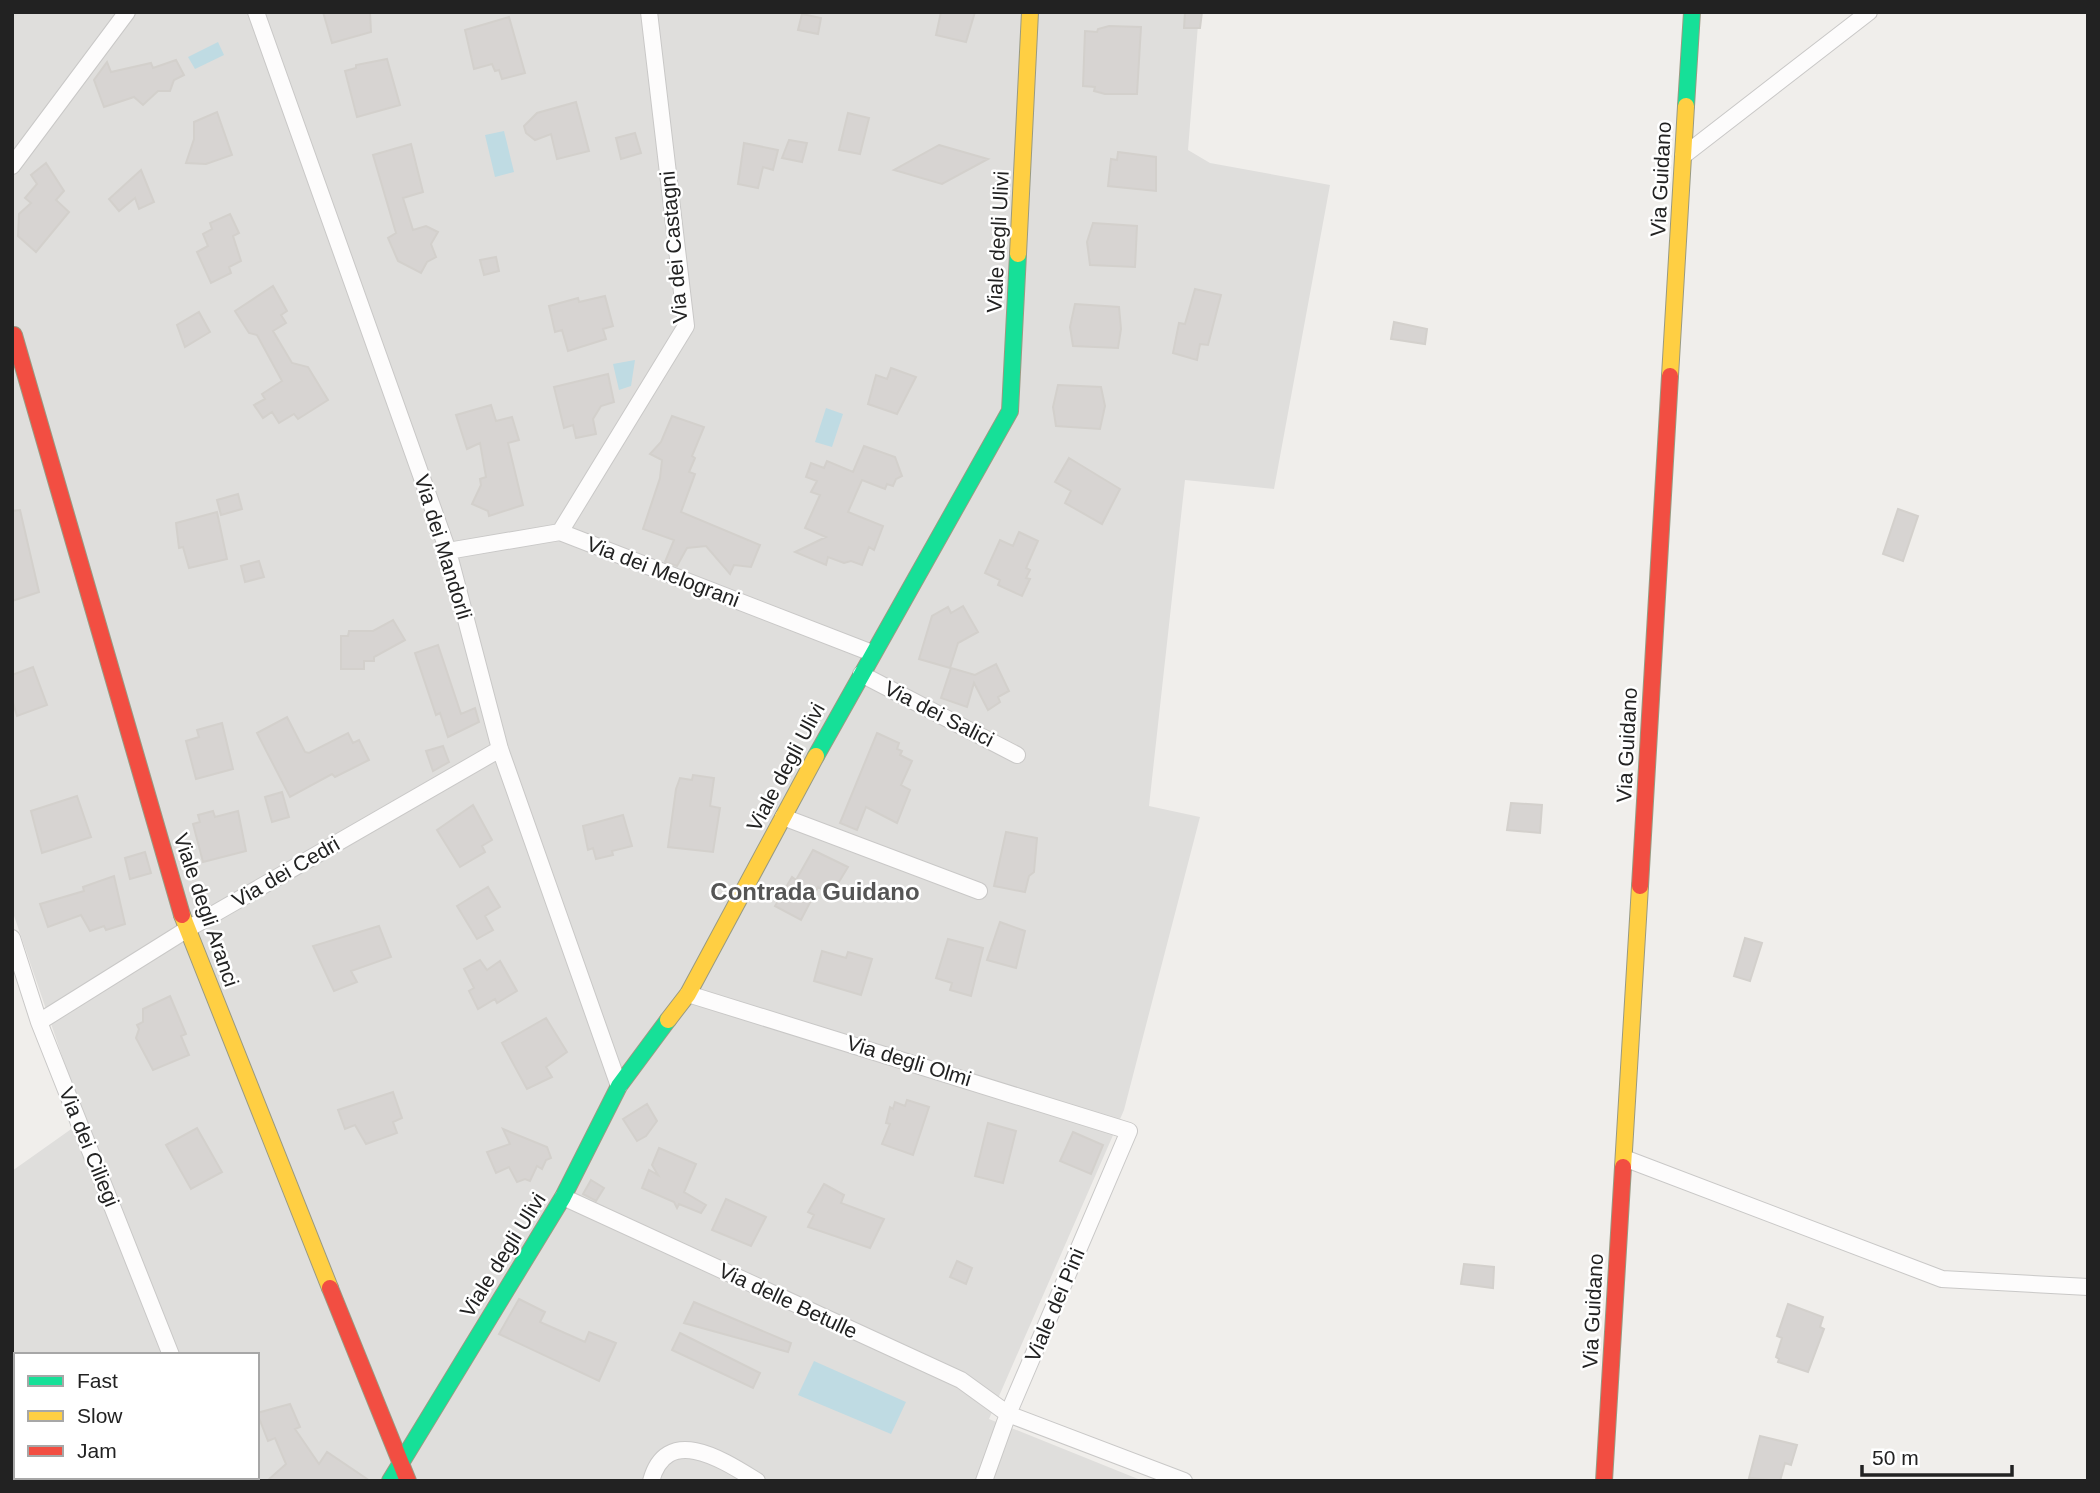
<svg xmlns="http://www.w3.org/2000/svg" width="2100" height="1493" viewBox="0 0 2100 1493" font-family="Arial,sans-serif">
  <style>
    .residential { fill: #dfdedc; fill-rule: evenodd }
    .water { fill: #bfdbe3 }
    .building { fill: #d7d4d2; stroke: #d3d0cc; stroke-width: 2 }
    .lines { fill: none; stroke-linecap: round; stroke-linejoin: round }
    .street-casing { stroke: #c9c8c7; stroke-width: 18 }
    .fast-casing { stroke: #999a82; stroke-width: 18 }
    .slow-casing { stroke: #999a82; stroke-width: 18 }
    .jam-casing { stroke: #999a82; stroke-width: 18 }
    .street { stroke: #fdfcfc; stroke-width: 16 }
    .fast { stroke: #16e098; stroke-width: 16 }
    .slow { stroke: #ffcf43; stroke-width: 16 }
    .jam { stroke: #f24e42; stroke-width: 16 }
    .labels { text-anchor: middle; stroke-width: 5; stroke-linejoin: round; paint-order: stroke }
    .street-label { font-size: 21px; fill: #222; stroke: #fff }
    .quarter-label { font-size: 24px; font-weight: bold; fill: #555; stroke: #fff }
  </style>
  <rect width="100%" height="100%" fill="#f0eeeb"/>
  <path class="residential" d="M 12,12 L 1199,12 L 1188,150 L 1210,163 L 1330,185 L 1274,489 L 1185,480 L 1149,806 L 1200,817 L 1124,1110 L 989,1419 L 1143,1481 L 12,1481 L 12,1171 L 84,1120 L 12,910 ZM 16,1355 L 257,1355 L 257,1477 L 16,1477 Z"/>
  <path class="water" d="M 218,42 L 224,55 L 195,69 L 188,57 Z
    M 504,131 L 514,172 L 495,177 L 485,135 Z
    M 635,360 L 631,386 L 619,390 L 613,364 Z
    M 826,408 L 843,414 L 832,447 L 815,442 Z
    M 814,1361 L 906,1402 L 891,1434 L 798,1395 Z"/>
  <path class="building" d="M 323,12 L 370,12 L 371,32 L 332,43 Z
    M 941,12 L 975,12 L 966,42 L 936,35 Z
    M 1185,12 L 1202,12 L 1200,28 L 1184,28 Z
    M 802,14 L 821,18 L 818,34 L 798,30 Z
    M 509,17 L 525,73 L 502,79 L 499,70 L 495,71 L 492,64 L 474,69 L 465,30 Z
    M 1109,26 L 1141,27 L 1137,94 L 1105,94 L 1094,91 L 1095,87 L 1083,86 L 1085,31 L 1097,32 L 1098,29 Z
    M 387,59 L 400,105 L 357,117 L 345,71 L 356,68 L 356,65 Z
    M 176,60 L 184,75 L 174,80 L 170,91 L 158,91 L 143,105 L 134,97 L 104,107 L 94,80 L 107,62 L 111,72 L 151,63 L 153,68 Z
    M 576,102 L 589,151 L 557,159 L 551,134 L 535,140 L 526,133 L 524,126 L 537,113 Z
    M 217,112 L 232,155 L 206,164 L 186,163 L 194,139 L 194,122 Z
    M 848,113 L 869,118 L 860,154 L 839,150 Z
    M 635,133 L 641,153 L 621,159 L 616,138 Z
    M 789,140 L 807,143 L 802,162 L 782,158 Z
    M 744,143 L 778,150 L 773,170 L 763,167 L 758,188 L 738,184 Z
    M 411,144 L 423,192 L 403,198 L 413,230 L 426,226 L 438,232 L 431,244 L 436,257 L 427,262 L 421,273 L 398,261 L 388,238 L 396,233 L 373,155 Z
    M 939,145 L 988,159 L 942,184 L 894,170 Z
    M 1118,152 L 1156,157 L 1156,191 L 1108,186 L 1111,159 L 1117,160 Z
    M 46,163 L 64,191 L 56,200 L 69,212 L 36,252 L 18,236 L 19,214 L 31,203 L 25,198 L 37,184 L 31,175 Z
    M 141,170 L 154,202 L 139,209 L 135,198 L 119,211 L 109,199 Z
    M 230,214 L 239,233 L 233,236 L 241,261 L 229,267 L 231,273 L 211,283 L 197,252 L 208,246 L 203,234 L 212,229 L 210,223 Z
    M 1093,223 L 1137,226 L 1135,267 L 1090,265 L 1087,242 Z
    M 496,257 L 499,271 L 484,275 L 480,260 Z
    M 273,286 L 287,311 L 281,315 L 286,323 L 273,331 L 292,363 L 308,367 L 328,400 L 298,419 L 294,414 L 279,423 L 272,412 L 263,418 L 254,405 L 265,399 L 262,394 L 282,381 L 257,335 L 249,333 L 235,311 Z
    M 1195,289 L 1221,295 L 1208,345 L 1200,344 L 1197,360 L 1173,353 L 1179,323 L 1185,324 Z
    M 605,296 L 613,326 L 603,329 L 606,339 L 568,351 L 562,330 L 555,332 L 549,306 L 578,298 L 579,302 Z
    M 1075,304 L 1119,307 L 1121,329 L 1118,348 L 1073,346 L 1070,327 Z
    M 199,312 L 210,332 L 185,347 L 177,325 Z
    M 1394,322 L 1427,329 L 1425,344 L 1391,339 Z
    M 891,368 L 916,377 L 897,414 L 868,404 L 876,375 L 887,379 Z
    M 608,374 L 614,402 L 601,406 L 593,419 L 596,434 L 576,438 L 573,425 L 564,428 L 554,387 Z
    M 1058,385 L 1101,387 L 1105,406 L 1100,429 L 1056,426 L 1053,407 Z
    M 491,405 L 496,421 L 512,417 L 519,440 L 508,443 L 523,505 L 489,516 L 488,511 L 472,504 L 481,485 L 480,479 L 486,477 L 480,443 L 467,449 L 456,415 Z
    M 672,416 L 704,427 L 692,456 L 695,458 L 689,472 L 695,474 L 681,512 L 760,545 L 751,567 L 734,565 L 730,574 L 706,546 L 687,548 L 677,566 L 665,562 L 674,540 L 643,529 L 660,478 L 662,460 L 650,454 L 661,442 Z
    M 864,446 L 895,457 L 902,476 L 896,479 L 893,486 L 887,484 L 885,489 L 862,480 L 848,512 L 883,526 L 874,550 L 869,547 L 862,565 L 851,561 L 844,563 L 828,557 L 826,565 L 795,552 L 826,537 L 805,528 L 820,495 L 811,492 L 817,481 L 806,477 L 811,463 L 824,468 L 827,461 L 853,472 Z
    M 1069,458 L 1120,489 L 1102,524 L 1065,503 L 1071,491 L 1055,482 Z
    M 238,494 L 242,509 L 221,515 L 217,500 Z
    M 1898,509 L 1918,516 L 1903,561 L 1883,554 Z
    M 20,510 L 39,592 L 12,601 L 12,511 Z
    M 217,512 L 227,559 L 189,568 L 183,547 L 179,548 L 176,523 Z
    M 1019,532 L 1038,541 L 1026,568 L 1030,570 L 1026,578 L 1030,579 L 1022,596 L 998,585 L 1000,580 L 985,573 L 1000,540 L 1013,546 Z
    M 259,561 L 264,577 L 245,582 L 241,566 Z
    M 963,606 L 978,632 L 958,643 L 950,668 L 919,659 L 932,616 L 948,607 L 951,613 Z
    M 393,620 L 405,640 L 374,657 L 374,661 L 364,661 L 364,669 L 341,669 L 341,636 L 348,636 L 349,631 L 373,631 Z
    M 438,645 L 461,714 L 475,708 L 479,722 L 448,737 L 440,713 L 436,715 L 415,653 Z
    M 996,664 L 1009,691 L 998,697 L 1000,702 L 988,710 L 974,683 L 967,707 L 941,698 L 951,668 L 975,675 Z
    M 33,667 L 47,705 L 17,716 L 12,699 L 12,675 Z
    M 287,717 L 305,752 L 309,753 L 348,733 L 353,743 L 359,740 L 369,760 L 335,777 L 332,774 L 290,797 L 257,733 Z
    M 222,723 L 233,769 L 196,779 L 186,741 L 199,737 L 197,730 Z
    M 877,733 L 899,743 L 897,749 L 902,751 L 900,755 L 912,761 L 901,785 L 910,790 L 897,823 L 866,807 L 857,830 L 840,823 Z
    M 443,746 L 449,762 L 433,771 L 426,751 Z
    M 693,775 L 714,778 L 710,806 L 720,808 L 713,852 L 668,847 L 676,789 L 680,778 L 692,780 Z
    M 282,792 L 289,817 L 272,822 L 265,797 Z
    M 77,796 L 91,837 L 42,853 L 31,811 Z
    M 1511,803 L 1542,805 L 1540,833 L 1507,830 Z
    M 473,805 L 492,840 L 482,846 L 485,852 L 460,867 L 437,830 Z
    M 213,811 L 215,817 L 238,811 L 246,851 L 203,862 L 193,824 L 200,822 L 198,815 Z
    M 623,815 L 632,846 L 612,851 L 613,855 L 596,859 L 593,848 L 588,850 L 583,826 Z
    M 1006,832 L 1037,838 L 1034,872 L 1029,876 L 1025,892 L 994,886 Z
    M 813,850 L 848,867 L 831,895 L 818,887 L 801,920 L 775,906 L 792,877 L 796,880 Z
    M 145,852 L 151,873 L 130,879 L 125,858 Z
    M 114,876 L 125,924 L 106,930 L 104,926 L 90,931 L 81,915 L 48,927 L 40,904 L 84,891 L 83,887 Z
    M 488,887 L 500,907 L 485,916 L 493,930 L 477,939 L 457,906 Z
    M 1000,922 L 1025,931 L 1016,968 L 987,960 Z
    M 379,926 L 391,957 L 351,971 L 357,982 L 334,991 L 313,946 Z
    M 1745,938 L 1762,943 L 1750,981 L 1734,976 Z
    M 948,939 L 983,948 L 971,996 L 950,990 L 952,983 L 936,978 Z
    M 822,951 L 846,958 L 848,952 L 872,959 L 861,995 L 814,981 Z
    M 480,960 L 487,970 L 500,961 L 517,991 L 497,1003 L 495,999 L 478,1009 L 469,991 L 474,988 L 464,969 Z
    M 170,996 L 186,1034 L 181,1036 L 189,1055 L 153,1070 L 136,1038 L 139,1029 L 137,1025 L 143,1022 L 143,1009 Z
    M 546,1018 L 567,1052 L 546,1067 L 552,1077 L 527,1089 L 502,1043 Z
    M 393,1092 L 402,1118 L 393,1122 L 397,1133 L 366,1144 L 355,1125 L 345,1129 L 338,1110 Z
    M 907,1100 L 929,1107 L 913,1155 L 882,1144 L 890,1124 L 886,1123 L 890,1107 L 893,1109 L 895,1102 L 905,1106 Z
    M 647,1104 L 657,1121 L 646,1136 L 637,1141 L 623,1119 Z
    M 988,1123 L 1016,1131 L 1003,1183 L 975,1176 Z
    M 197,1128 L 222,1172 L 191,1189 L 166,1145 Z
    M 503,1129 L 547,1147 L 551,1158 L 546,1160 L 542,1169 L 537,1166 L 530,1181 L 525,1179 L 517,1182 L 509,1167 L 496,1173 L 487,1152 L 510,1144 Z
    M 1073,1132 L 1103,1145 L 1091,1174 L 1060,1161 Z
    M 659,1148 L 696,1164 L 684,1192 L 706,1205 L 701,1213 L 679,1204 L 677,1208 L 674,1202 L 642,1188 L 649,1170 L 658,1175 L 652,1165 Z
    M 591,1180 L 604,1188 L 596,1201 L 583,1194 Z
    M 824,1184 L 844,1195 L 841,1203 L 884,1219 L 870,1248 L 808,1227 L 814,1215 L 808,1212 Z
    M 726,1199 L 766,1217 L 751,1246 L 712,1230 Z
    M 957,1261 L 972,1268 L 966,1284 L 950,1277 Z
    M 1464,1264 L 1494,1267 L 1493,1288 L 1461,1284 Z
    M 519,1299 L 545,1312 L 540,1322 L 585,1342 L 589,1332 L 616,1343 L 599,1381 L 499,1334 Z
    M 694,1302 L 791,1343 L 788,1352 L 684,1323 Z
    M 1788,1304 L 1823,1317 L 1820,1327 L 1824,1329 L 1808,1372 L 1778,1362 L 1779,1359 L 1776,1357 L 1782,1338 L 1777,1336 Z
    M 680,1333 L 760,1373 L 753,1388 L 672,1350 Z
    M 290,1404 L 300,1427 L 295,1429 L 319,1464 L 327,1452 L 370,1481 L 267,1481 L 286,1464 L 275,1438 L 268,1441 L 257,1413 Z
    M 1760,1436 L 1797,1445 L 1791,1465 L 1785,1463 L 1780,1481 L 1749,1478 Z"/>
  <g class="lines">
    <defs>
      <path id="street" d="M 256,12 L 448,551 L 500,749 L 619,1086
        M 1683,156 L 1869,12
        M 12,166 L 127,12
        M 560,532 L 686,326 L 649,12
        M 448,551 L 560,532 L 872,653
        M 861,674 L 1017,755
        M 783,817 L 979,891
        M 12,938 L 39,1022 L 171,1355
        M 688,994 L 1129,1131 L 1008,1414 L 984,1481
        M 39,1022 L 186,930 L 500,749
        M 1624,1158 L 1942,1279 L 2088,1287
        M 563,1197 L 961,1380 L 1008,1414 L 1184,1481
        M 220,1477 L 221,1481
        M 651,1481 C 667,1422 726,1462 757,1481"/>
      <path id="fast" d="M 1686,106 L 1692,12
        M 816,756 L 1010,411 L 1018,254
        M 390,1481 L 563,1197 L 619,1086 L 668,1020"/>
      <path id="slow" d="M 1018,254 L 1030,12
        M 1670,376 L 1686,106
        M 182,915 L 330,1288
        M 668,1020 L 688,994 L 816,756
        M 1623,1167 L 1640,886"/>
      <path id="jam" d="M 14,335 L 182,915
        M 1640,886 L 1670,376
        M 330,1288 L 408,1481
        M 1604,1481 L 1623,1167"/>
    </defs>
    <use href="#street" class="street-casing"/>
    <use href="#fast" class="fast-casing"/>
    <use href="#slow" class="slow-casing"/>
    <use href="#jam" class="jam-casing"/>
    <use href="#street" class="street"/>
    <use href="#fast" class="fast"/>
    <use href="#slow" class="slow"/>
    <use href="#jam" class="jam"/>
  </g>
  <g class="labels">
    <g class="street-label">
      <text transform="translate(1661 179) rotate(-87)" y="7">Via Guidano</text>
      <text transform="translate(998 242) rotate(-87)" y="7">Viale degli Ulivi</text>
      <text transform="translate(674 247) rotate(-95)" y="7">Via dei Castagni</text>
      <text transform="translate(443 547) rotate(73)" y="7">Via dei Mandorli</text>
      <text transform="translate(663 572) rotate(21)" y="7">Via dei Melograni</text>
      <text transform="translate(939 714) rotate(27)" y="7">Via dei Salici</text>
      <text transform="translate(1627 745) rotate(-87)" y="7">Via Guidano</text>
      <text transform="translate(786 767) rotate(-62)" y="7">Viale degli Ulivi</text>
      <text transform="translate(286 872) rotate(-30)" y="7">Via dei Cedri</text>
      <text transform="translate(206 910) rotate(71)" y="7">Viale degli Aranci</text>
      <text transform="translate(909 1061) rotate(17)" y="7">Via degli Olmi</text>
      <text transform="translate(89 1147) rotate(68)" y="7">Via dei Ciliegi</text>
      <text transform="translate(503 1255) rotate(-58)" y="7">Viale degli Ulivi</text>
      <text transform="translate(788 1301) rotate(25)" y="7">Via delle Betulle</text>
      <text transform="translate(1055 1305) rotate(-67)" y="7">Viale dei Pini</text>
      <text transform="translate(1593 1311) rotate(-87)" y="7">Via Guidano</text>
    </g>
    <g class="quarter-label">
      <text x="815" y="900">Contrada Guidano</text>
    </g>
  </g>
  <rect width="2100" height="1493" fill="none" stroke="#222222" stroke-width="28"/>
  <rect x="14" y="1353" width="245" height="126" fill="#ffffff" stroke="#a7a7a7" stroke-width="2"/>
  <rect x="28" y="1376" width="35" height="10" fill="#16e098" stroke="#a7a7a7" stroke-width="2"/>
  <text x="77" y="1388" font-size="21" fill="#222222">Fast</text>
  <rect x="28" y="1411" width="35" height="10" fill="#ffcf43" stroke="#a7a7a7" stroke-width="2"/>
  <text x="77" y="1423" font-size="21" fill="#222222">Slow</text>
  <rect x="28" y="1446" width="35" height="10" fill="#f24e42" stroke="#a7a7a7" stroke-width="2"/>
  <text x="77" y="1458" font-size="21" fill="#222222">Jam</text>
  <path d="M1862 1465v10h150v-10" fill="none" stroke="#222222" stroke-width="3.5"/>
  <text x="1872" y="1465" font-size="21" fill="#222222" stroke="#ffffff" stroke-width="5" paint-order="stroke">50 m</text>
</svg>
